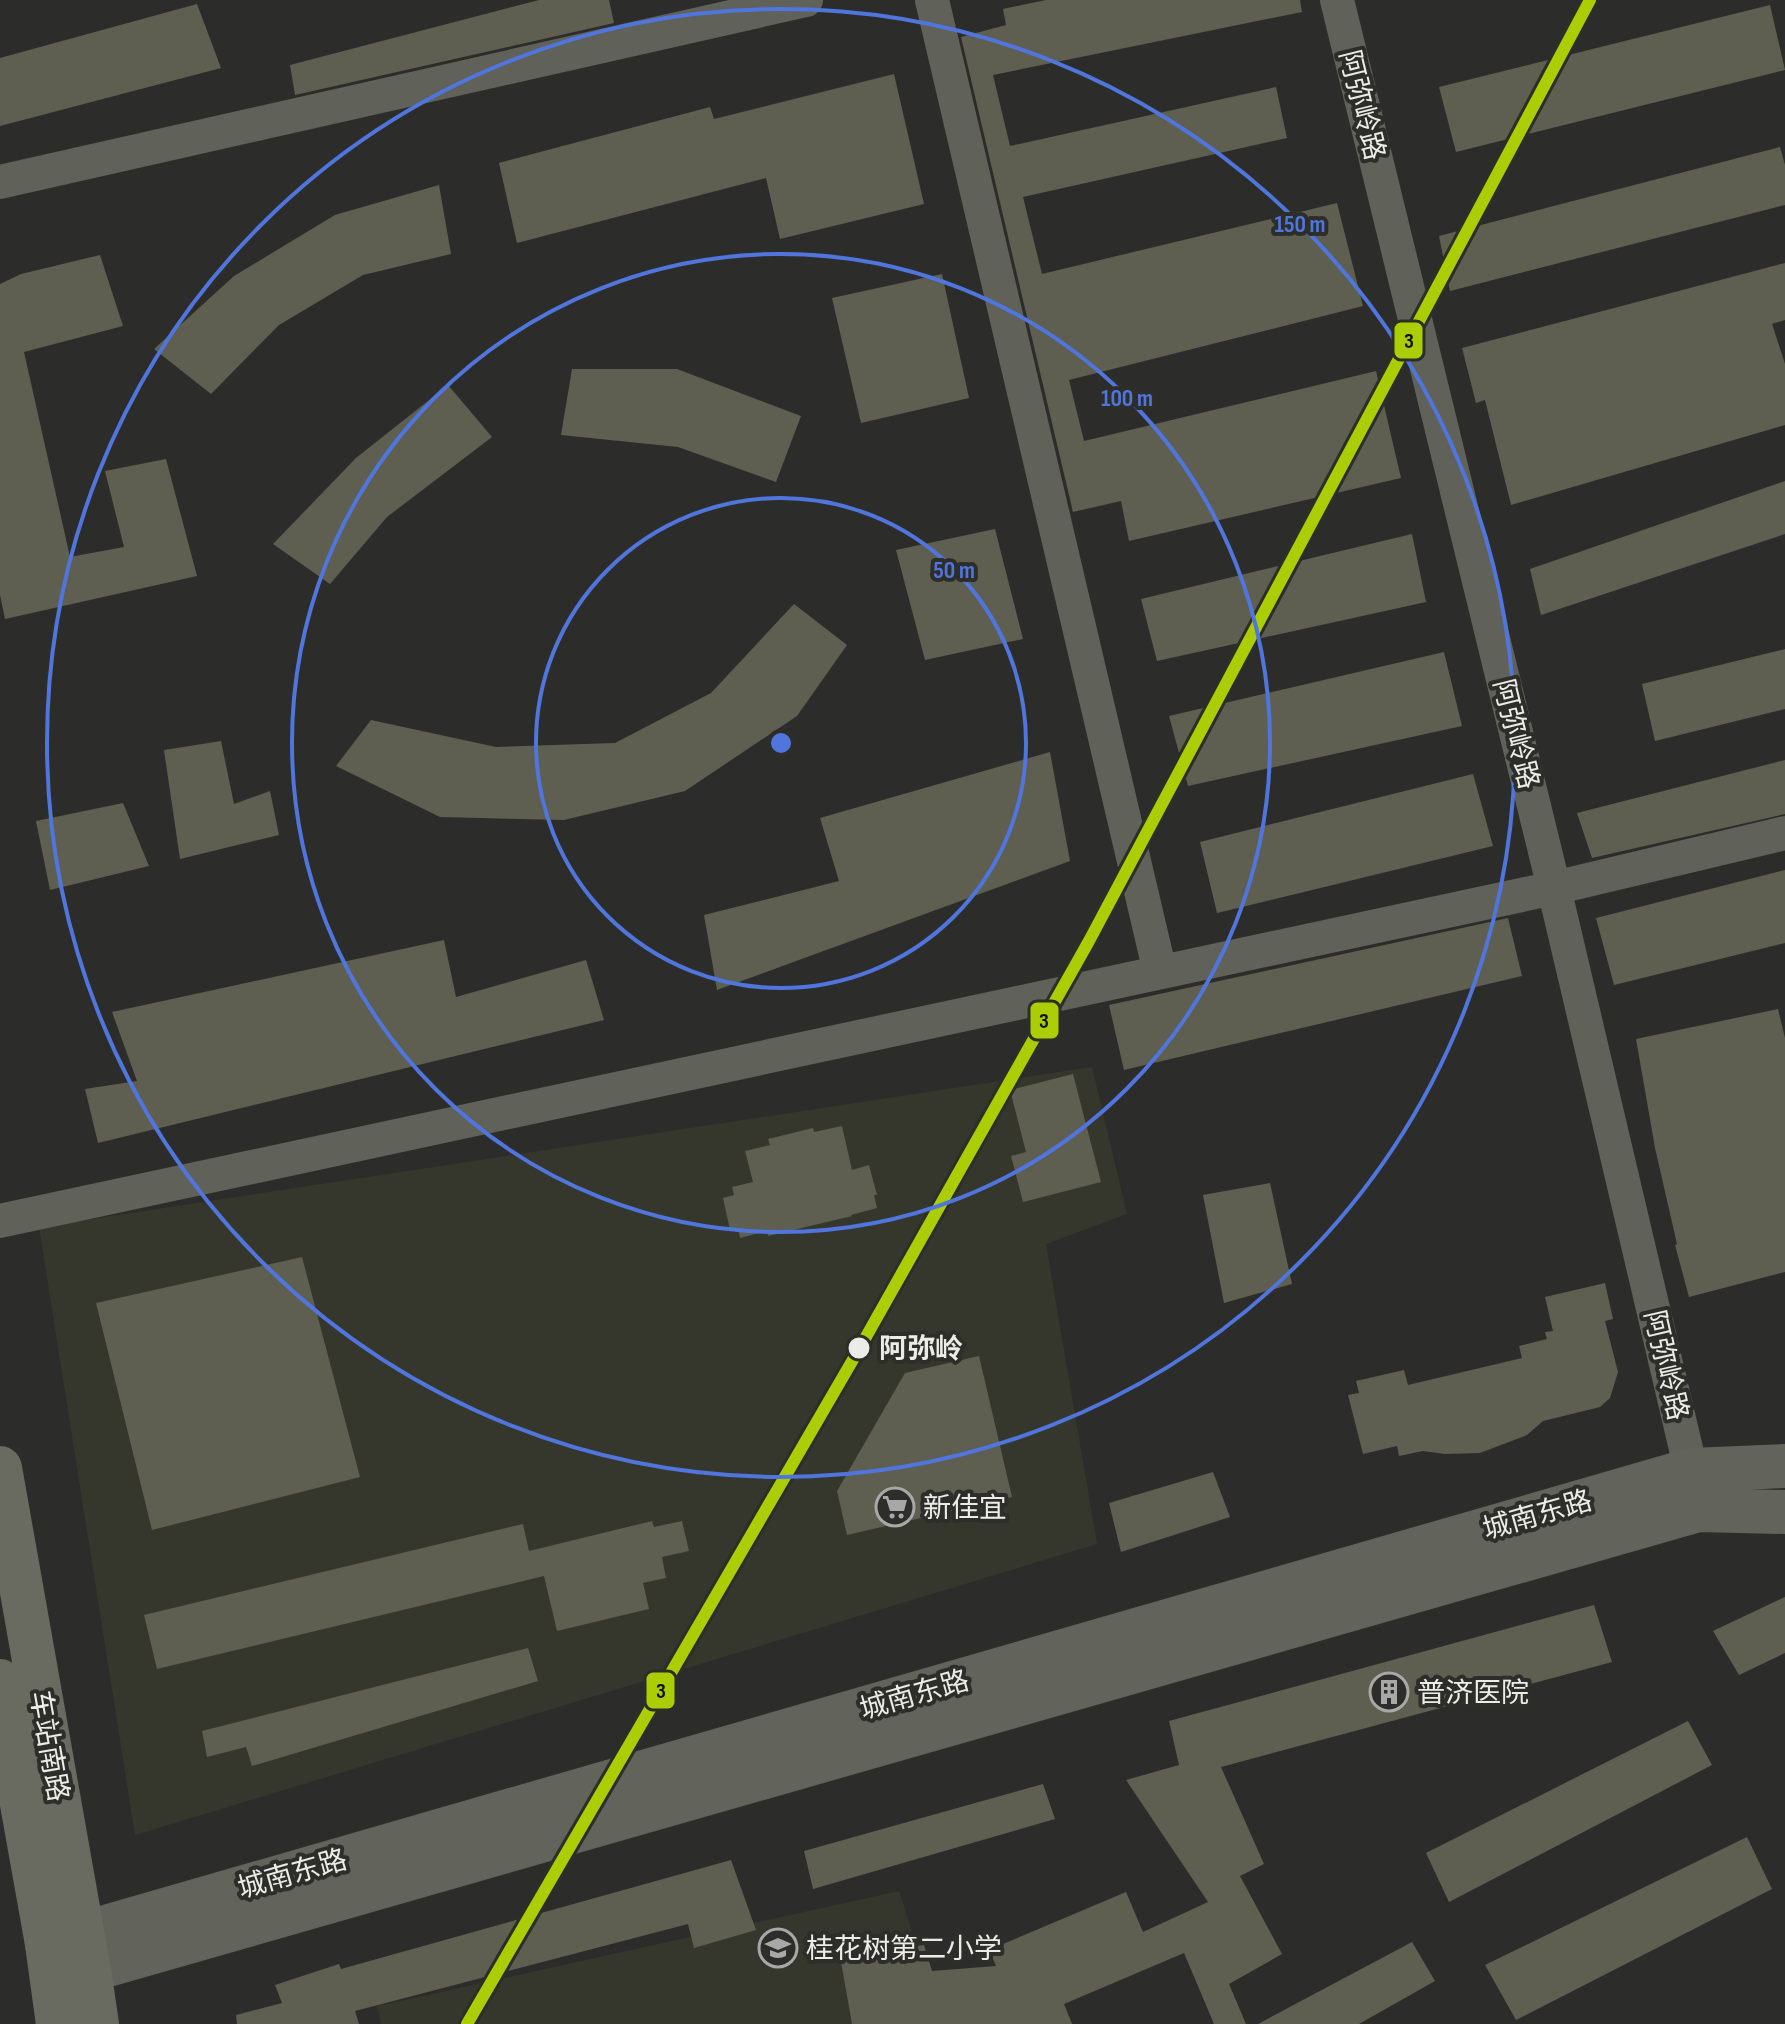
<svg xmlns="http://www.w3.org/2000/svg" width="1785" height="2024" viewBox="0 0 1785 2024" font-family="'Sofia Sans Condensed','Noto Sans SC',sans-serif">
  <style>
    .built { fill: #35372c }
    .building { fill: #5e5f51 }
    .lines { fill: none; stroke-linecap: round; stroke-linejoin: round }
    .minor { stroke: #606159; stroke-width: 34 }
    .secondary { stroke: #62635a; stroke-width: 44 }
    .primary { stroke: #696a60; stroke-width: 44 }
    .metro-1-casing { stroke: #2d2e29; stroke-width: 18 }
    .metro-1 { stroke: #abcd03; stroke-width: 12 }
    .ring { fill: none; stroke: #5075dc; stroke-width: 4 }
    .stop-dot { fill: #ebebe8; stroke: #2d2e29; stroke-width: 3 }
    .labels { text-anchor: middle; stroke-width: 8; stroke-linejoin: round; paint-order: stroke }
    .street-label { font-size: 28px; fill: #ebebe8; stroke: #2d2e29 }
    .stop-label { font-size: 28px; font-weight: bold; fill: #ebebe8; stroke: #2d2e29; text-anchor: start }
    .poi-label { font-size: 28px; fill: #ebebe8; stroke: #2d2e29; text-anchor: start }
    .centre { fill: #5075dc; stroke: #2d2e29; stroke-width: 4 }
    .ring-label { font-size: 24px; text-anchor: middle; font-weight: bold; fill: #5075dc; stroke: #2d2e29; stroke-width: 8; stroke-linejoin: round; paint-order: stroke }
    .line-badge { stroke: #2d2e29; stroke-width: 3 }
    .pale-badge-label { font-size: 22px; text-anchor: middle; font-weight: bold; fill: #111 }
  </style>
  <rect width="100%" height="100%" fill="#2c2d2a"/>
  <path class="built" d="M 1092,1067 L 1127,1214 L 1046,1244 L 1097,1544 L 135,1835 L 39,1227 Z
    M 899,1891 L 942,2024 L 381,2024 L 377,2006 Z"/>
  <path class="building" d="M 539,0 L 609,0 L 614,23 L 295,95 L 290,65 Z
    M 1046,0 L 1300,0 L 1302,12 L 993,75 L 1010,146 L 1276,87 L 1287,138 L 1023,197 L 1042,274 L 1337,203 L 1363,306 L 1069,380 L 1084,441 L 1376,371 L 1401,478 L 1129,541 L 1121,501 L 1073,512 L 961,37 L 1006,25 L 1003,9 Z
    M 197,4 L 221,68 L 0,126 L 0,58 Z
    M 1770,5 L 1785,70 L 1456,152 L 1439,87 Z
    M 894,74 L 924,204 L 780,239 L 766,178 L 517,243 L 499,163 L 710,107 L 714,119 Z
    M 1780,147 L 1785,165 L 1785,205 L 1450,291 L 1439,236 Z
    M 439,185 L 451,254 L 363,275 L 279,325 L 211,394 L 154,349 L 234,276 L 335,215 Z
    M 100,255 L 123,326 L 24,352 L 70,557 L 124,547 L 105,471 L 166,459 L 197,576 L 5,619 L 0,595 L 0,284 L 21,274 Z
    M 1785,263 L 1785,320 L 1772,324 L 1785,364 L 1785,425 L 1511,505 L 1485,400 L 1476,403 L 1462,348 Z
    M 942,274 L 969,398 L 861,423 L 832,298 Z
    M 572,369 L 677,369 L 801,416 L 776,482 L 678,447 L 561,435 Z
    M 448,385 L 492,437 L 387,517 L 330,584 L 273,544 L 356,458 Z
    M 1785,481 L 1785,534 L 1541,615 L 1530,569 Z
    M 995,529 L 1023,639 L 925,660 L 896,550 Z
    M 1412,534 L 1426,602 L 1157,661 L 1141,599 Z
    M 794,604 L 847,645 L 797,716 L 685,791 L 564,820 L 440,817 L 336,766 L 371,720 L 496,747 L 615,743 L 711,693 Z
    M 1785,649 L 1785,709 L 1655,741 L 1642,684 Z
    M 1444,652 L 1462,726 L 1188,786 L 1169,716 Z
    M 221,741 L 234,804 L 270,791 L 279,835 L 180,859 L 164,750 Z
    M 1050,752 L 1070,861 L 717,990 L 704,915 L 839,881 L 820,818 Z
    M 1785,760 L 1785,814 L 1592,858 L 1577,813 Z
    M 1473,774 L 1493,846 L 1217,913 L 1200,842 Z
    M 123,803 L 149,866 L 50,890 L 36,821 Z
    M 1785,870 L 1785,943 L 1614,985 L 1596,918 Z
    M 1508,918 L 1522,976 L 1124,1070 L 1109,1005 Z
    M 444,940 L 456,997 L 586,960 L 604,1020 L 98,1143 L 85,1089 L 137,1081 L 112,1012 Z
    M 1778,1009 L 1785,1038 L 1785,1272 L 1689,1297 L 1675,1245 L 1677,1244 L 1655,1148 L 1636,1039 Z
    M 1073,1074 L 1101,1182 L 1023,1202 L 1011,1156 L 1026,1152 L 1010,1090 Z
    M 842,1126 L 852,1170 L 869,1165 L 877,1195 L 874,1195 L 877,1208 L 851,1215 L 852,1216 L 768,1236 L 767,1231 L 740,1238 L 738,1228 L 730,1230 L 723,1198 L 734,1195 L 732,1187 L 753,1182 L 745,1151 L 770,1145 L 768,1139 L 813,1128 L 814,1132 Z
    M 1270,1183 L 1292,1284 L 1224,1303 L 1203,1195 Z
    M 302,1257 L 360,1477 L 152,1530 L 96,1303 Z
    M 1605,1283 L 1613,1319 L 1605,1321 L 1618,1372 L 1610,1398 L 1600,1407 L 1543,1421 L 1527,1435 L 1480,1453 L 1445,1454 L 1423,1451 L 1399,1456 L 1397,1446 L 1363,1454 L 1348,1395 L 1359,1393 L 1356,1381 L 1404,1370 L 1408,1385 L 1522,1358 L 1519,1346 L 1547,1339 L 1545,1332 L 1553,1331 L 1545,1297 Z
    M 979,1356 L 1012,1497 L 847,1535 L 837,1491 L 905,1373 Z
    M 1213,1472 L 1230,1517 L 1121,1552 L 1109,1503 Z
    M 652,1521 L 654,1527 L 682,1521 L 689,1551 L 662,1557 L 666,1578 L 643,1583 L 649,1609 L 557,1631 L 544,1576 L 157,1669 L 144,1615 L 523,1524 L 529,1551 Z
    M 1785,1597 L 1785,1653 L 1739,1675 L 1713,1631 Z
    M 1594,1605 L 1612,1662 L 1221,1767 L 1264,1864 L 1240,1876 L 1282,1954 L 1229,1984 L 1246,2024 L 1214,2024 L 1184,1953 L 1064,2004 L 1072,2024 L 852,2024 L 840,1956 L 924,1945 L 932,1971 L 996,1966 L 989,1950 L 1126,1892 L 1143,1932 L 1208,1902 L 1126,1780 L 1179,1765 L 1169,1721 Z
    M 528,1648 L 538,1681 L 252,1766 L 246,1747 L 207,1757 L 202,1731 Z
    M 1688,1721 L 1712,1765 L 1449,1902 L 1426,1853 Z
    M 1043,1784 L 1055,1819 L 813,1889 L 804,1851 Z
    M 1747,1837 L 1772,1889 L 1516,2020 L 1485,1965 Z
    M 731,1860 L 756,1930 L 694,1948 L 688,1924 L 355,2011 L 359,2024 L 237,2024 L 236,2015 L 282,2003 L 275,1985 L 339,1964 L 341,1969 Z
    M 1412,1942 L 1435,1981 L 1359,2024 L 1258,2024 Z"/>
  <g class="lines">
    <path class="minor" d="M 932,0 L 1160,972
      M 1337,0 L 1554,888 L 1691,1470
      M 0,182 L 806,0
      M 0,1221 L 1554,888 L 1785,833"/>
    <path class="secondary" d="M 47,1944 L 1691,1470 L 1785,1466
      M 55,1980 L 1698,1510 L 1785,1512"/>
    <path class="primary" d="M 0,1468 L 89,1970 L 97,2024
      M 0,1681 L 47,1944 L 58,2024"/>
    <defs>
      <path id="metro-1" d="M 467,2024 L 858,1351 L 1089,941 L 1590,0"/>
    </defs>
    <use href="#metro-1" class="metro-1-casing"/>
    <use href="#metro-1" class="metro-1"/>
  </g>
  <g class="ring">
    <circle cx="781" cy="743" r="245"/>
    <circle cx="781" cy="743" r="489"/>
    <circle cx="781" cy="743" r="734"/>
  </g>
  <defs>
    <symbol id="supermarket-ring" viewBox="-11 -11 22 22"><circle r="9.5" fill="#2d2e29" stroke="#a8a8a6" stroke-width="1.5"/><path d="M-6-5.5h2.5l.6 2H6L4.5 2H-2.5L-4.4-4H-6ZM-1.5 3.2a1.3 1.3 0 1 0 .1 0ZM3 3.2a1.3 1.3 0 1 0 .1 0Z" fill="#a8a8a6"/></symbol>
    <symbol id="building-ring" viewBox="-11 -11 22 22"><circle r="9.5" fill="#2d2e29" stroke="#a8a8a6" stroke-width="1.5"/><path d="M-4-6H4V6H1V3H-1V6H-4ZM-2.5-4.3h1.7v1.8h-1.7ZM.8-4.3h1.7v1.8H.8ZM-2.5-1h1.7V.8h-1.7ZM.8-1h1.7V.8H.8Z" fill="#a8a8a6"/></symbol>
    <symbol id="school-ring" viewBox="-11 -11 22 22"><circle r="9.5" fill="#2d2e29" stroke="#a8a8a6" stroke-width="1.5"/><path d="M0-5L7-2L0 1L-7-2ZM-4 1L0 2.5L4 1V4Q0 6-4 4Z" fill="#a8a8a6"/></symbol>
  </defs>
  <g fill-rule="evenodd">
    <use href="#supermarket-ring" x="873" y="1485" width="44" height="44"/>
    <use href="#building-ring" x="1367" y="1670" width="44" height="44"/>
    <use href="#school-ring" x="756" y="1926" width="44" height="44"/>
  </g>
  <circle class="stop-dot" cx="859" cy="1348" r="12"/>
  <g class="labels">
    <g class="street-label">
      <text transform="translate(1363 105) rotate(76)" y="10">阿弥岭路</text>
      <text transform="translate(1517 734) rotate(76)" y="10">阿弥岭路</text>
      <text transform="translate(1667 1365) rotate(77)" y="10">阿弥岭路</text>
      <text transform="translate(1537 1514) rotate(-16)" y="10">城南东路</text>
      <text transform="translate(914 1694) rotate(-16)" y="10">城南东路</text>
      <text transform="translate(50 1746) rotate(80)" y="10">车站南路</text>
      <text transform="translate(292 1873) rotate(-16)" y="10">城南东路</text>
    </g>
    <g class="stop-label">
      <text x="879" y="1358">阿弥岭</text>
    </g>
    <g class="poi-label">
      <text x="923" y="1517">新佳宜</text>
      <text x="1417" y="1702">普济医院</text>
      <text x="806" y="1958">桂花树第二小学</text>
    </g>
  </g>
  <circle cx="781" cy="743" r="12" class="centre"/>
  <g class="ring-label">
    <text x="1300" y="232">150 m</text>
    <text x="1127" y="406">100 m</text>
    <text x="954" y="578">50 m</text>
  </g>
  <g class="line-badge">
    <rect x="1393" y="321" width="31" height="39" rx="8" fill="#abcd03"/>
    <rect x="1029" y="1001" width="31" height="39" rx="8" fill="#abcd03"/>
    <rect x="645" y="1671" width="31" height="39" rx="8" fill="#abcd03"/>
  </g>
  <g class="pale-badge-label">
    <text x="1409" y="348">3</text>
    <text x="1044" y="1028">3</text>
    <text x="661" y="1698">3</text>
  </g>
</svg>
